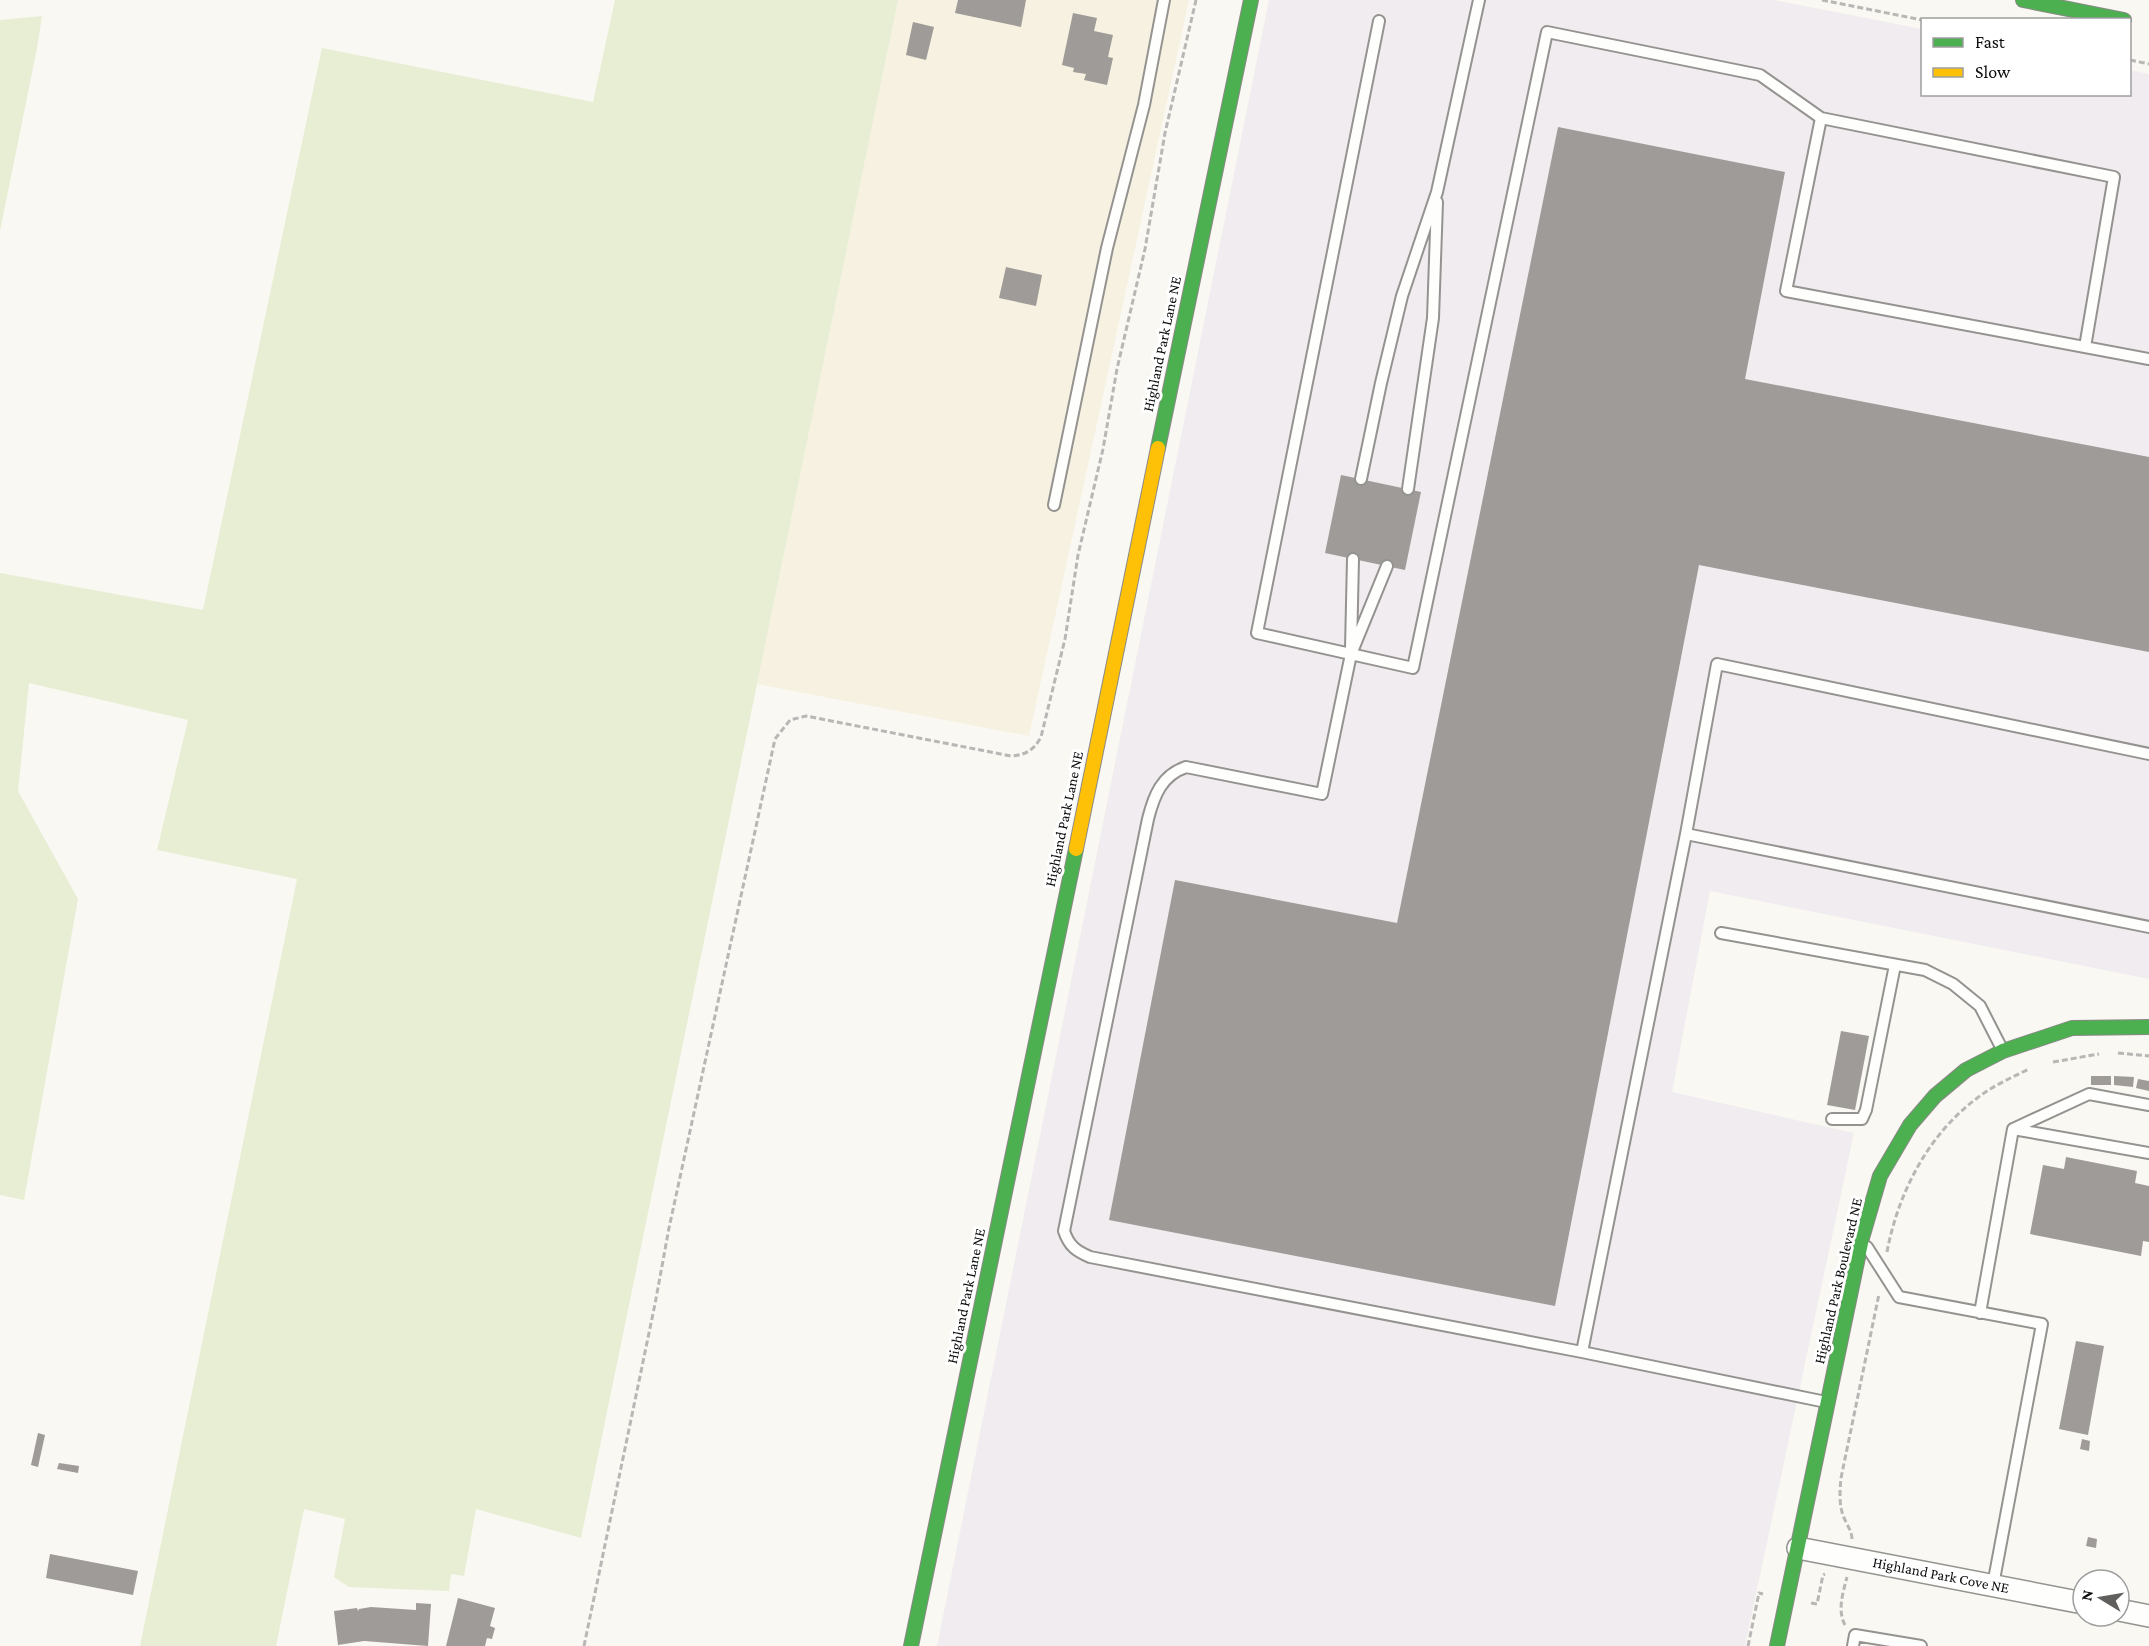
<svg xmlns="http://www.w3.org/2000/svg" width="2149" height="1646" viewBox="0 0 2149 1646" font-family="'Crimson Pro',serif">
  <style>
    .industrial { fill: #f1ecef }
    .farmland { fill: #f6f1e0 }
    .green { fill: #e7eed4 }
    .building { fill: #9e9b98 }
    .lines { fill: none; stroke-linecap: round; stroke-linejoin: round }
    .lane-casing { stroke: #949390; stroke-width: 14 }
    .street-casing { stroke: #949390; stroke-width: 24 }
    .fast-casing { stroke: #8a8987; stroke-width: 16 }
    .slow-casing { stroke: #8a8987; stroke-width: 16 }
    .path { stroke: #b8b7b6; stroke-width: 3; stroke-dasharray: 6 3; stroke-linecap: butt }
    .lane { stroke: #fefefd; stroke-width: 10 }
    .street { stroke: #fefefd; stroke-width: 21 }
    .fast { stroke: #4caf50; stroke-width: 14 }
    .slow { stroke: #ffc107; stroke-width: 14 }
    .labels { text-anchor: middle; stroke-width: 6; stroke-linejoin: round; paint-order: stroke }
    .street-label { font-size: 15px; fill: #0d0d0d; stroke: #fff }
  </style>
  <rect width="100%" height="100%" fill="#faf8f2"/>
  <path class="industrial" d="M 1269,0 L 1774,0 L 1922,29 L 1922,94 L 2130,94 L 2130,70 L 2149,74 L 2149,979 L 1710,891 L 1672,1092 L 1854,1133 L 1745,1646 L 937,1646 Z"/>
  <path class="farmland" d="M 898,0 L 1189,0 L 1029,736 L 757,684 Z"/>
  <path class="green" d="M 615,0 L 898,0 L 581,1538 L 476,1509 L 464,1576 L 451,1574 L 449,1591 L 349,1587 L 334,1577 L 345,1519 L 304,1509 L 276,1646 L 140,1646 L 297,879 L 157,850 L 188,720 L 29,683 L 18,791 L 78,899 L 24,1200 L 0,1195 L 0,573 L 203,610 L 322,48 L 593,102 Z
    M 42,16 L 37,48 L 0,231 L 0,20 Z"/>
  <path class="building" d="M 958,0 L 1026,0 L 1021,27 L 955,13 Z
    M 1073,13 L 1097,18 L 1094,31 L 1113,35 L 1108,57 L 1113,58 L 1107,85 L 1084,80 L 1086,74 L 1073,72 L 1074,68 L 1062,65 Z
    M 913,22 L 934,27 L 926,60 L 906,55 Z
    M 1558,127 L 1785,172 L 1745,379 L 2149,457 L 2149,652 L 1699,565 L 1555,1306 L 1109,1220 L 1175,880 L 1397,923 Z
    M 1006,267 L 1042,275 L 1036,306 L 999,298 Z
    M 1341,475 L 1421,492 L 1405,570 L 1325,553 Z
    M 1841,1031 L 1869,1036 L 1855,1110 L 1827,1105 Z
    M 2091,1076 L 2111,1076 L 2111,1085 L 2091,1085 Z
    M 2114,1076 L 2134,1077 L 2133,1087 L 2114,1085 Z
    M 2138,1079 L 2149,1081 L 2149,1091 L 2136,1088 Z
    M 2066,1157 L 2137,1171 L 2135,1183 L 2149,1186 L 2149,1242 L 2143,1241 L 2141,1256 L 2030,1234 L 2043,1165 L 2064,1169 Z
    M 2076,1341 L 2104,1346 L 2088,1435 L 2059,1429 Z
    M 38,1433 L 45,1435 L 38,1467 L 31,1465 Z
    M 2082,1439 L 2090,1441 L 2089,1451 L 2080,1449 Z
    M 59,1463 L 79,1466 L 78,1473 L 57,1469 Z
    M 2088,1537 L 2097,1539 L 2096,1548 L 2086,1546 Z
    M 50,1554 L 138,1571 L 133,1595 L 46,1578 Z
    M 458,1598 L 495,1608 L 490,1626 L 495,1628 L 492,1639 L 487,1638 L 485,1646 L 446,1646 Z
    M 416,1603 L 431,1604 L 428,1646 L 364,1641 L 338,1645 L 334,1611 L 357,1608 L 358,1611 L 359,1609 L 371,1607 L 416,1610 Z"/>
  <g class="lines">
    <defs>
      <path id="lane" d="M 1379,21 L 1257,633 L 1413,668 L 1547,32 L 1760,75 L 1821,118 L 1786,291 L 2149,359
        M 1821,118 L 2114,177 L 2085,347
        M 1361,479 L 1381,383 L 1402,296 L 1437,192 L 1479,0
        M 1408,489 L 1433,318 L 1437,202
        M 1054,505 L 1107,248 L 1144,105 L 1164,0
        M 1387,566 L 1351,654 L 1322,794 L 1186,767 C 1162,775 1154,795 1148,819 L 1064,1231 C 1069,1246 1076,1251 1090,1257 L 1582,1352 L 1686,834 L 2149,927
        M 1351,648 L 1353,559
        M 1686,834 L 1717,664 L 2149,754
        M 1721,933 L 1925,970 L 1953,984 L 1980,1006 L 2002,1049
        M 1832,1119 L 1862,1119 L 1866,1110 L 1895,965
        M 2013,1129 L 2149,1153
        M 1867,1247 L 1899,1297 L 2042,1324 L 1993,1585
        M 1980,1313 L 2013,1129 L 2089,1094 L 2149,1105
        M 1582,1352 L 1826,1402
        M 1853,1646 L 1855,1635 L 1921,1646"/>
      <path id="street" d="M 1798,1548 L 2083,1603
        M 2119,1610 L 2149,1616"/>
      <path id="fast" d="M 2023,0 L 2124,20
        M 1158,448 L 1251,0
        M 911,1646 L 1076,849
        M 1777,1646 L 1862,1238 L 1880,1176 L 1910,1125 L 1935,1096 L 1966,1070 L 2003,1051 L 2072,1028 L 2149,1027"/>
      <path id="slow" d="M 1076,849 L 1158,448"/>
    </defs>
    <use href="#lane" class="lane-casing"/>
    <use href="#street" class="street-casing"/>
    <use href="#fast" class="fast-casing"/>
    <use href="#slow" class="slow-casing"/>
    <path class="path" d="M 1822,0 L 1922,20
      M 2130,60 L 2149,64
      M 2118,1053 L 2149,1056
      M 2053,1062 L 2099,1054
      M 1887,1252 C 1898,1193 1928,1135 1976,1099 C 1992,1086 2011,1078 2029,1069
      M 1852,1539 C 1852,1530 1844,1521 1842,1512 C 1839,1501 1840,1489 1841,1478 L 1879,1294
      M 1811,1603 L 1817,1604 L 1823,1575 L 1825,1574
      M 1845,1625 C 1837,1610 1843,1593 1847,1577
      M 584,1646 L 655,1304 L 669,1228 L 775,739 L 790,720 L 806,716 L 1011,756 C 1026,755 1034,750 1041,737 L 1065,639 L 1078,555 L 1103,449 L 1117,369 L 1145,249 L 1165,133 L 1196,0
      M 1748,1646 L 1759,1593 L 1763,1594"/>
    <use href="#lane" class="lane"/>
    <use href="#street" class="street"/>
    <use href="#fast" class="fast"/>
    <use href="#slow" class="slow"/>
  </g>
  <g class="labels">
    <g class="street-label">
      <text transform="translate(1162 344) rotate(-78)" y="5">Highland Park Lane NE</text>
      <text transform="translate(1064 819) rotate(-78)" y="5">Highland Park Lane NE</text>
      <text transform="translate(1838 1281) rotate(-77)" y="5">Highland Park Boulevard NE</text>
      <text transform="translate(966 1296) rotate(-78)" y="5">Highland Park Lane NE</text>
      <text transform="translate(1941 1575) rotate(11)" y="5">Highland Park Cove NE</text>
    </g>
  </g>
  <rect x="1921" y="18" width="210" height="78" fill="#ffffff" stroke="#9e9e9e" stroke-width="1.5"/>
  <rect x="1933" y="38" width="30" height="9" fill="#4caf50" stroke="#9e9e9e" stroke-width="1.5"/>
  <text x="1975" y="48" font-size="18" fill="#0d0d0d">Fast</text>
  <rect x="1933" y="68" width="30" height="9" fill="#ffc107" stroke="#9e9e9e" stroke-width="1.5"/>
  <text x="1975" y="78" font-size="18" fill="#0d0d0d">Slow</text>
  <g transform="translate(2101 1598) rotate(281)"><circle r="28" fill="#ffffff" stroke="#9e9e9e" stroke-width="1.5"/>
  <path d="M0-4.5L10 22L0 15L-10 22Z" fill="#605f5d"/>
  <text y="-9" font-size="16" font-weight="bold" text-anchor="middle" fill="#0d0d0d">N</text>
  </g>
</svg>
